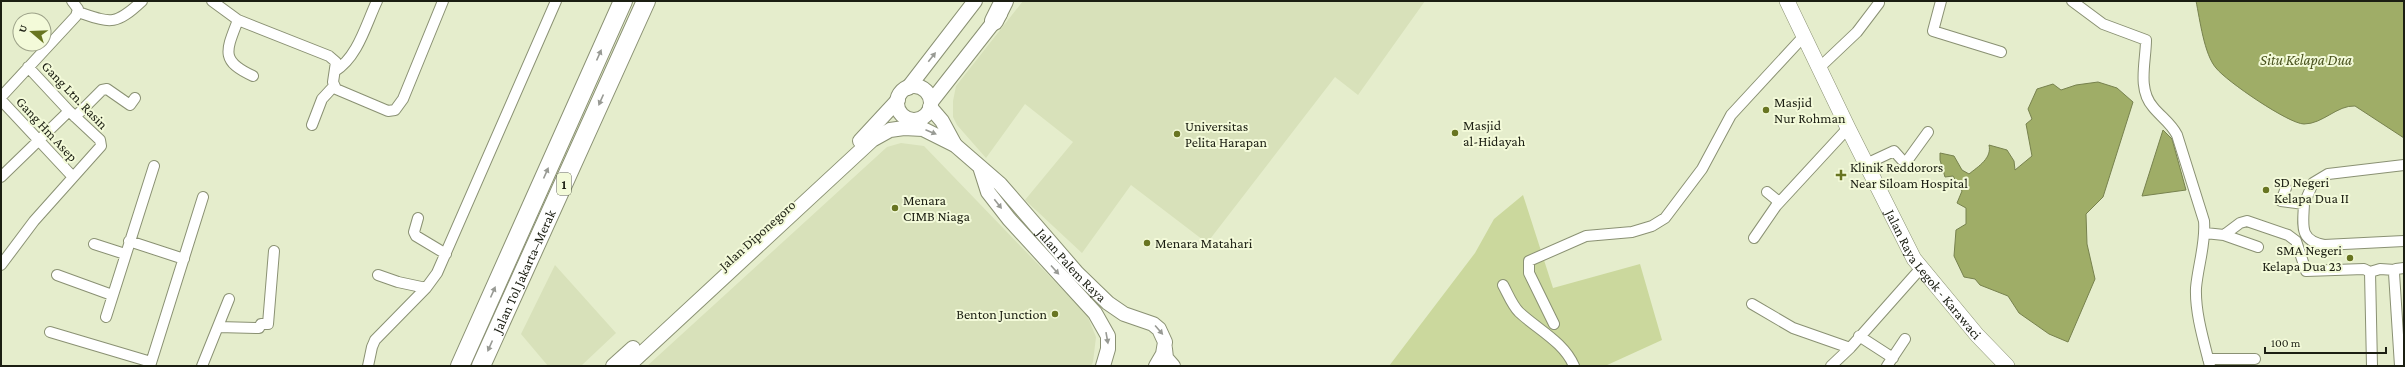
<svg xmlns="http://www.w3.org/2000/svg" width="2405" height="367" viewBox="0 0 2405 367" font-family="'Crimson Pro',serif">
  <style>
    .built { fill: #d8e1ba }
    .green { fill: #cbd89d }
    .water { fill: #9fad67; stroke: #77824e }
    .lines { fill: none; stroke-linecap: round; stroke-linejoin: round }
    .street-casing { stroke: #8a9173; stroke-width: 12 }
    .secondary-casing { stroke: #8a9173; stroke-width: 16 }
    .primary-casing { stroke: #8a9173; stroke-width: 16 }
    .highway-casing { stroke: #8a9173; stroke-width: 20 }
    .street { stroke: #fff; stroke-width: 10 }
    .secondary { stroke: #fff; stroke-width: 14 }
    .primary { stroke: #fff; stroke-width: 15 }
    .highway { stroke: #fff; stroke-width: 18 }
    .oneway { fill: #989a94 }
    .poi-dot { fill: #687521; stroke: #f3fad9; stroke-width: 1.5 }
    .labels { text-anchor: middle; stroke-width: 4; stroke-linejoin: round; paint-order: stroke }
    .shield { fill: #f3fad9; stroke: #5c604e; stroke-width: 1 }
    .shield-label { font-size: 13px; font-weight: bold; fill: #1b1e12 }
    .street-label { font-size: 14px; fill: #1b1e12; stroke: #f3fad9 }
    .poi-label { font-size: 14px; fill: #1b1e12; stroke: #f3fad9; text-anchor: start }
    .water-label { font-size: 15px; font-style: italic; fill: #4a531f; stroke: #f3fad9 }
  </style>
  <rect width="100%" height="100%" fill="#e5edcc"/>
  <path class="built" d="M 1023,1 L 1425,1 L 1358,95 L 1335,77 L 1207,243 L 1131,185 L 1082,253 L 1025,200 L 1073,142 L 1025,104 L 986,158 L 957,125 L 953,117 L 953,101 L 956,86 Z
    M 901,143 L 924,146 L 1087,315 L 1096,337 L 1093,362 L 1091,366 L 647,366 L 887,147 Z
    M 555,265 L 616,333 L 581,366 L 548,366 L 521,334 Z"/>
  <path class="green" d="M 1523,195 L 1553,288 L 1640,264 L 1662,340 L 1605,366 L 1389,366 L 1475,253 L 1494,219 Z"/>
  <path class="water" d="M 2196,1 L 2404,1 L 2404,138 L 2355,106 C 2337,105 2323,124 2304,124 C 2289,124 2226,81 2216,68 C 2204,54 2200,20 2196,1 Z
    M 2098,82 L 2117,88 L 2133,102 L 2103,197 L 2086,214 L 2087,244 L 2095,279 L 2068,342 L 2049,334 L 2019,313 L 2008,296 L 1980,285 L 1975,279 L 1964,277 L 1954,256 L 1956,230 L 1966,224 L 1966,208 L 1957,203 L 1962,191 L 1953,176 L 1945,177 L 1940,160 L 1940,153 L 1954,156 L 1962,170 L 1969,174 C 1979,166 1992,158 1989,145 L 2007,150 L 2014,161 L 2015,170 L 2032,156 L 2026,124 L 2032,119 L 2028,109 L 2037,89 L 2053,84 L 2061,90 L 2076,85 Z
    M 2163,130 L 2172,139 L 2186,190 L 2142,196 Z"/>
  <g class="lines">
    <defs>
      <path id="street" d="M 212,1 L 238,20 L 329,56 L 336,62 L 333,82 L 336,89 L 388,111 L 395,110 L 403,99 L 443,1
        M 1941,1 L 1933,31 L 2001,52
        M 2072,1 L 2103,24 L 2146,40 C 2146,61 2137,89 2153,107 C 2161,117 2171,123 2177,135 L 2204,221 C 2206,243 2198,265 2196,288 C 2195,313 2204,342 2210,366
        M 78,12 C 111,23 115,26 142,1
        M 238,20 C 226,51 220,61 253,76
        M 1819,68 L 1857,32 L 1879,3
        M 335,71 C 358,57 366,24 377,1
        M 1,97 L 76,16 L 78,9 L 72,1
        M 1,100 L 73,177
        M 75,117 L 102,90 L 107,89 L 130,105 L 135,98
        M 312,125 L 322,99 L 334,86
        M 1866,164 L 1894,151 L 1902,160 L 1907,161 L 1928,132
        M 1,177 L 69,111
        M 2286,188 L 2281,201 L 2304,204 L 2313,183 L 2328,174 L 2404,165
        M 1767,192 L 1779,202
        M 2304,204 C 2303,226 2299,240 2324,245 L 2404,241
        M 418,218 L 414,232 L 416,236 L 446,254
        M 2205,233 L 2224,235 L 2240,223 L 2247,221 L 2288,235 L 2296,241 L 2306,271 L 2364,269 L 2370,272 L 2372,366
        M 2224,235 L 2258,247
        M 1754,238 L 1776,206 L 1848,128
        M 129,241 L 184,259
        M 94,244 L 125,254
        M 1,265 L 34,221 L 101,146 L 100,140 L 69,111 L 28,67
        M 2370,272 L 2380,269 L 2395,270
        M 57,275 L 112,295
        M 378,275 L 398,282 L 426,288
        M 1503,285 C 1508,294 1512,305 1519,312 C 1537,329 1564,342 1574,366
        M 1752,304 L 1793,328 L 1850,348 L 1921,268
        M 106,317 L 154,166
        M 1554,324 L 1529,273 L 1529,261 L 1586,236 L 1632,232 L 1652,226 L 1665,218 L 1702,169 L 1731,115 L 1804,36
        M 218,327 L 259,328 L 261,324 L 268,324 L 274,251
        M 50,332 L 151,362
        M 1859,336 L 1893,358
        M 2208,359 L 2255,359
        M 150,366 L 203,197
        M 202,366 L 229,299
        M 368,366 L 372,347 L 375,340 L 426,288 L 437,273 L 556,1
        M 1831,366 L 1850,348
        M 1887,366 L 1905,339
        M 2400,366 L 2394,273 L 2396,269 L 2404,268"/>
      <g id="secondary">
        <circle cx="914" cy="103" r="17"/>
        <path d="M 908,88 L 975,1"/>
        <path d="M 931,102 L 1000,14"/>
        <path d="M 930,107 L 942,121 L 955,145"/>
        <path d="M 860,141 L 898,100"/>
        <path d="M 981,170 L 988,192 L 1009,219 L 1095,313 L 1108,336 L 1108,349 L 1103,366"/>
        <path d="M 1165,349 L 1166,358 L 1173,366"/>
        <path d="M 613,366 L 633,348"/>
        <path id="s1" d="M 628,366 L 872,140 L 890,130 L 904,128 L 923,129 L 955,145 L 1000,184 L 1077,273 L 1108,303 L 1124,314 L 1153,324 L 1159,329 L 1165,342 L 1163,354 L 1156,366"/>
      </g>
      <g id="primary">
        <path id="s2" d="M 1787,1 L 1848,128 L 1914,259 L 1977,335 L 2007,366"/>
      </g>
      <g id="highway">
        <path d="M 994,21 L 1004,1"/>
        <path d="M 460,366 L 623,1"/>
        <path id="s3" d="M 481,366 L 646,1"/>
      </g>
    </defs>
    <use href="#street" class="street-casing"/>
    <use href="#secondary" class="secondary-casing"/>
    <use href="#primary" class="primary-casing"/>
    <use href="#highway" class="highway-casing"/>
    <use href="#street" class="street"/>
    <use href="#secondary" class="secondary"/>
    <use href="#primary" class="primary"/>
    <use href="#highway" class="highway"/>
  </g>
  <defs><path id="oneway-solid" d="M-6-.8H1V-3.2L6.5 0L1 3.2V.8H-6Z"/></defs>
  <g class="oneway">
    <use href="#oneway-solid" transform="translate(599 55) rotate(-66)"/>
    <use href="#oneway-solid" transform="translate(932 57) rotate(-52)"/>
    <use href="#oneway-solid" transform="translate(601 100) rotate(114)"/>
    <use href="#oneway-solid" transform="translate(931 132) rotate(23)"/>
    <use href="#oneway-solid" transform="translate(546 173) rotate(-66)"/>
    <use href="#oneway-solid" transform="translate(998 204) rotate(52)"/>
    <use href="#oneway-solid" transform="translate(1055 270) rotate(48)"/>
    <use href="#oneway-solid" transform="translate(493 292) rotate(-66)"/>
    <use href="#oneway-solid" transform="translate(1159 330) rotate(49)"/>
    <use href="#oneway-solid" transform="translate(1107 338) rotate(80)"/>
    <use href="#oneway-solid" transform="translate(490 346) rotate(114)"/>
  </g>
  <g class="poi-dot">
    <circle cx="1766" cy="110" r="4"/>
    <circle cx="1455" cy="133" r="4"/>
    <circle cx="1177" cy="134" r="4"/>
    <path d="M1839 169h4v4h4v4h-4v4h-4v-4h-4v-4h4z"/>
    <circle cx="2266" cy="190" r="4"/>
    <circle cx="895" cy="208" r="4"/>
    <circle cx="1147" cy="243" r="4"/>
    <circle cx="2350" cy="258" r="4"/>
    <circle cx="1055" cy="314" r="4"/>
  </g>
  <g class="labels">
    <rect class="shield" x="557" y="173" width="14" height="22" rx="3"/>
    <g class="shield-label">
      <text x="564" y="189">1</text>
    </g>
    <g class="street-label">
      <text transform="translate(75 95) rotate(46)" y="5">Gang Ltn. Rasin</text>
      <text transform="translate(47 129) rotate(47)" y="5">Gang Hm Asep</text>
      <text transform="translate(757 235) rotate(-42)" y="5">Jalan Diponegoro</text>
      <text dy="5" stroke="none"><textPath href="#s1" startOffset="590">Jalan Palem Raya</textPath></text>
      <text dy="5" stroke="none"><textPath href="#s3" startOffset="104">Jalan Tol Jakarta–Merak</textPath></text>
      <text dy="5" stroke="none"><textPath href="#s2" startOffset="311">Jalan Raya Legok - Karawaci</textPath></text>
    </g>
    <g class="poi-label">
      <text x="1774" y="107">Masjid<tspan x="1774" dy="16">Nur Rohman</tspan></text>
      <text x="1463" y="130">Masjid<tspan x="1463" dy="16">al-Hidayah</tspan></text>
      <text x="1185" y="131">Universitas<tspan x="1185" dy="16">Pelita Harapan</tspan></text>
      <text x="1850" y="172">Klinik Reddorors<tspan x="1850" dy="16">Near Siloam Hospital</tspan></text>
      <text x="2274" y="187">SD Negeri<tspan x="2274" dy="16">Kelapa Dua II</tspan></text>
      <text x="903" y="205">Menara<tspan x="903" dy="16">CIMB Niaga</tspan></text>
      <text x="1155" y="248">Menara Matahari</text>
      <text x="2342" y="255" text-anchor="end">SMA Negeri<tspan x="2342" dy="16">Kelapa Dua 23</tspan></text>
      <text x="1047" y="319" text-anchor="end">Benton Junction</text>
    </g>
    <g class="water-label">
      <text x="2306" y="65">Situ Kelapa Dua</text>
    </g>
  </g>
  <rect width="2405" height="367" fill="none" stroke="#1b1e12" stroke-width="4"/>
  <g transform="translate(32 32) rotate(289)"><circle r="19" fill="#f3fad9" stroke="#9da289"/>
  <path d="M0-3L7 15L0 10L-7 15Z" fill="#687521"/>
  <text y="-6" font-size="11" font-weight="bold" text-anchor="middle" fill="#1b1e12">U</text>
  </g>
  <path d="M2265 347v6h121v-6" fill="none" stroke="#1b1e12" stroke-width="2"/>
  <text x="2271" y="347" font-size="12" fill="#1b1e12" stroke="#f3fad9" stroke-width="3" paint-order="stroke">100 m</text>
</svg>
